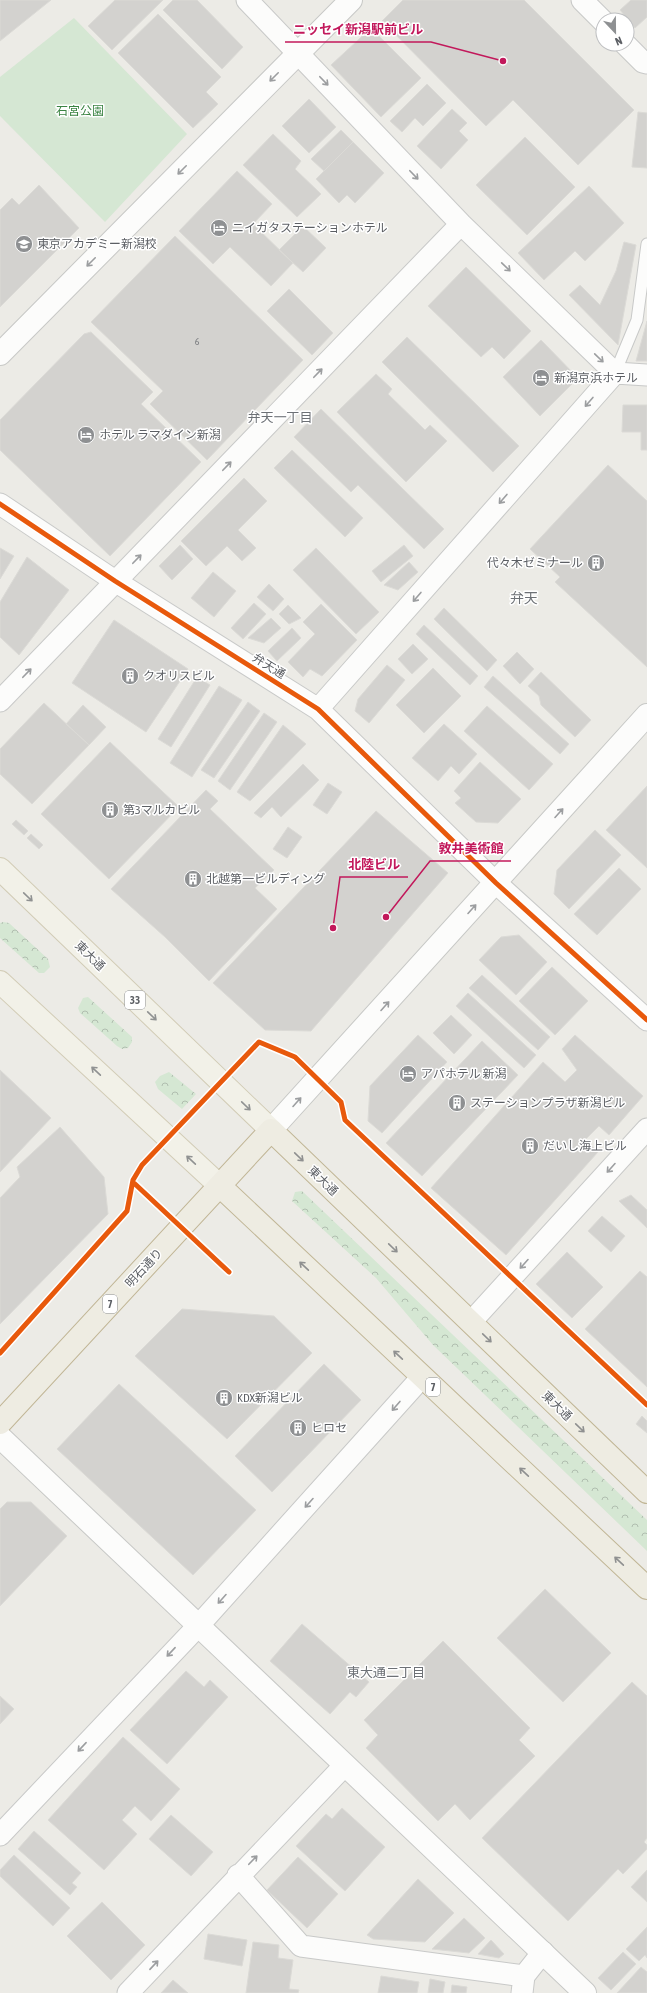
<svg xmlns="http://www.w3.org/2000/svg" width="647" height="1993" viewBox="0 0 647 1993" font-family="'Asap Condensed','Noto Sans JP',sans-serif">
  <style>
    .forest { fill: url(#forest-crowns) }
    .park { fill: #d5e7d3 }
    .building { fill: #d3d2cf; stroke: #dbdad6 }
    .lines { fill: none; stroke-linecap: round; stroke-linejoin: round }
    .lane-casing { stroke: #c8c9c8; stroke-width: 13 }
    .street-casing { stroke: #c8c9c8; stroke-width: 23 }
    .secondary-casing { stroke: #c7c8c6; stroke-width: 24 }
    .primary-casing { stroke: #d2ccb6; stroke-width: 24 }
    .highway-casing { stroke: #c1b696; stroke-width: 24 }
    .lane { stroke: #fcfcfb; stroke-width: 11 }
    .street { stroke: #fcfcfb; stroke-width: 21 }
    .secondary { stroke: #fcfcfb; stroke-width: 22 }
    .primary { stroke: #f2f1e8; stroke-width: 22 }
    .highway { stroke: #eeece2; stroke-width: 22 }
    .cycleway-casing { stroke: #fff; stroke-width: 8 }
    .cycleway { stroke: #e8590c; stroke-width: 5 }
    .oneway { stroke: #9c9ea0 }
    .oneway2 { stroke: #909292 }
    .oneway3 { stroke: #8f9090 }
    .labels { text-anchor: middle; stroke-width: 3; stroke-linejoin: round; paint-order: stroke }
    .number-label { font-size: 10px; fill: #7b7d80 }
    .shield { fill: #fff; stroke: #8d8f92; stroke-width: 1 }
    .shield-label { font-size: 11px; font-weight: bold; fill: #5c5f64 }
    .park-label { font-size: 12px; fill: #3b8443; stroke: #fff }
    .poi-label { font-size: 12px; fill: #5c5f64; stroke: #fff; text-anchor: start }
    .street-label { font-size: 12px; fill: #5c5f64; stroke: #fff }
    .neighbourhood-label { font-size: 13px; fill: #6d7176; stroke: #fff }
    .quarter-label { font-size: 14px; fill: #6d7176; stroke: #fff }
    .leader { fill: none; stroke: #c2185b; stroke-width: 1.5 }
    .callout-dot { fill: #c2185b; stroke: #fff; stroke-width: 1.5 }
    .callout-label { font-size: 13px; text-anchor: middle; font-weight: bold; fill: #c2185b; stroke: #fff; stroke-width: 3; stroke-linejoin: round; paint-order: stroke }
  </style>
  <defs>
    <pattern id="forest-crowns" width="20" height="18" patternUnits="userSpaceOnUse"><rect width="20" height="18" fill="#d5e7d3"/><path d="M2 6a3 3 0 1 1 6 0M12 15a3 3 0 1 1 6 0" fill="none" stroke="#b0beaf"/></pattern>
  </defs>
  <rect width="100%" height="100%" fill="#ecebe6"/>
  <path class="forest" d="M 3,922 L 9,923 L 48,959 L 50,967 L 44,973 L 39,973 L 0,938 L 0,923 Z
    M 88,997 L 132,1037 L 132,1042 L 128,1048 L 122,1049 L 117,1046 L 80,1013 L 78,1008 L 83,998 Z
    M 169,1072 L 196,1094 L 182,1109 L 158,1089 L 155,1082 L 160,1076 Z
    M 302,1191 L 647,1520 L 647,1551 L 433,1345 L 376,1278 L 292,1201 L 295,1192 Z"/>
  <path class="park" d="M 74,18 L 187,134 L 105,222 L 0,116 L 0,77 Z"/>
  <path class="building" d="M 0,0 L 51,0 L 0,41 Z
    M 115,0 L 163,0 L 112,50 L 88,26 Z
    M 173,0 L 197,0 L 243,47 L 222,69 L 163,10 Z
    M 403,0 L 524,0 L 634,110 L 578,165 L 513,100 L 486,126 L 382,21 Z
    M 631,0 L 647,0 L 647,17 L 635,28 L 620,10 Z
    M 158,14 L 221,77 L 206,92 L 218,104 L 193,128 L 118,53 Z
    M 371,28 L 421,78 L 381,117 L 331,65 Z
    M 427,84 L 446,103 L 423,126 L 415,118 L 402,132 L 390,121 Z
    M 309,99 L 336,127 L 309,153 L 282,126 Z
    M 452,109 L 467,123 L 459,131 L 468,140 L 441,169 L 417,146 Z
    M 638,112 L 647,113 L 647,168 L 632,167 Z
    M 341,130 L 353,142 L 324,171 L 311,159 Z
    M 273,134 L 301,161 L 295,169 L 321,194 L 297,217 L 243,165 Z
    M 525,137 L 575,187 L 527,235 L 476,185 Z
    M 353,142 L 384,173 L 355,203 L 347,195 L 339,203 L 316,179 Z
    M 237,171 L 272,204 L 253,224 L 293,263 L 271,286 L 230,247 L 213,264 L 179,231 Z
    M 39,185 L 79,228 L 0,307 L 0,210 L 12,198 L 19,205 Z
    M 589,186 L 624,223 L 585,261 L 575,251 L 544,280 L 518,253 Z
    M 303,226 L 326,248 L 303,272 L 279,250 Z
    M 175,236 L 303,360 L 207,460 L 150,404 L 163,391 L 91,322 Z
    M 624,242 L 636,245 L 618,345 L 569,295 L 580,285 L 600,305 L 616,271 Z
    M 466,267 L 531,331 L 504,359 L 492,347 L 481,357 L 428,306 Z
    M 289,289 L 333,333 L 312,355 L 267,311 Z
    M 647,321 L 647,361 L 636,361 Z
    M 91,332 L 153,392 L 141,404 L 201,462 L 110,556 L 0,450 L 0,420 L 84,334 Z
    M 407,337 L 519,446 L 493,472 L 382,362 Z
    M 541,340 L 578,378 L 540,416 L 503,377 Z
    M 376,374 L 392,389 L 388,394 L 425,430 L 430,425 L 447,441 L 406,482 L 337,412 Z
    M 623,405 L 647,405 L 647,450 L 641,450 L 641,432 L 622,432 Z
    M 321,409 L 444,529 L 424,549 L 358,485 L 351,492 L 294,437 Z
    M 292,450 L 363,518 L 345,537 L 274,468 Z
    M 608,465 L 647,501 L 647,667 L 555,582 L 560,577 L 530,549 Z
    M 244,478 L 267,501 L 238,530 L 256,548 L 242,561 L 227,546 L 206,566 L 181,541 Z
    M 180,545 L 193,559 L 172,580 L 159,566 Z
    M 404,545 L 413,556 L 381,582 L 372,571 Z
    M 0,548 L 14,556 L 0,579 Z
    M 316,548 L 379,612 L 356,634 L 293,570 Z
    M 27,557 L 69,590 L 19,655 L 0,637 L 0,602 Z
    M 409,562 L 418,572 L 398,590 L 384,585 Z
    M 213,572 L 236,591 L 214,617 L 191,598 Z
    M 269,584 L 284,599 L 273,611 L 257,597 Z
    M 254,603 L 266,614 L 243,639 L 231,628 Z
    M 321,604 L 357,640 L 322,676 L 310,669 L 303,677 L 288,662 L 315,634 L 303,622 Z
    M 288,605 L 301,618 L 289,624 L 279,614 Z
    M 444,608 L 497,660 L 487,671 L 434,619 Z
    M 271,618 L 281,628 L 264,643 L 248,638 Z
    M 114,620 L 188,669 L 146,732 L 72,683 Z
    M 424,625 L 478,676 L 470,685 L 416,634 Z
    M 292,628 L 301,638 L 277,661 L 268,651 Z
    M 413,644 L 428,659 L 412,674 L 398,659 Z
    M 517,652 L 534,669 L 520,684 L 503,666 Z
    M 387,665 L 405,680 L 369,723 L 355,711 L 358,699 Z
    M 433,668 L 461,696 L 424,733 L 396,705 Z
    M 541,672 L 591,720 L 575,737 L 541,705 L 539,696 L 528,686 Z
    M 493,676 L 569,744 L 560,754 L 484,687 Z
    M 197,677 L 210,685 L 171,747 L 158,739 Z
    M 219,686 L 242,700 L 192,777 L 170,763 Z
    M 248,702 L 260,711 L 214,778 L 201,770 Z
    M 44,703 L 89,745 L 32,804 L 0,774 L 0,749 Z
    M 83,705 L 106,727 L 89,745 L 66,724 Z
    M 487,706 L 553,764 L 529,790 L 464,731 Z
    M 264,713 L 277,722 L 230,790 L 218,781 Z
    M 444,724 L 477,754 L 459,774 L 451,766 L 438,781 L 412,758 Z
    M 283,725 L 306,744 L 250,801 L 237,792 Z
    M 110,742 L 179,807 L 109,879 L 41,814 Z
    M 480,762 L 521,799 L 498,823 L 476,822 L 455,803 L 461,798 L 454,791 Z
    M 303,764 L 319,780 L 281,817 L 272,807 L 261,818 L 254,813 Z
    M 328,783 L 342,792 L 327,814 L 313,805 Z
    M 647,786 L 647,868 L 606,830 Z
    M 206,790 L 218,801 L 210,809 L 274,870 L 255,888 L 277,909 L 209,981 L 165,937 L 111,889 Z
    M 376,811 L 448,873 L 311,1031 L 265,1030 L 213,983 Z
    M 16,820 L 28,831 L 24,835 L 12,824 Z
    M 288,827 L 302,837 L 287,858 L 273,849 Z
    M 595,830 L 621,855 L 569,909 L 554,894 L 557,870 Z
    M 31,834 L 43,845 L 39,849 L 27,838 Z
    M 619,868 L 641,889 L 597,935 L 574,914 Z
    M 519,935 L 547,962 L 516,995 L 479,960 L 501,937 Z
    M 552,967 L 588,1001 L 555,1035 L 519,1001 Z
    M 482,975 L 550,1037 L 538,1050 L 469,988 Z
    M 468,993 L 536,1055 L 524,1068 L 456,1006 Z
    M 451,1015 L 472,1035 L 454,1054 L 433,1033 Z
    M 418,1035 L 447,1062 L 382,1133 L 368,1121 L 370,1086 Z
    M 575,1035 L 643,1096 L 609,1135 L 599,1126 L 585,1140 L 598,1152 L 506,1255 L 431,1188 L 543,1062 L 565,1082 L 577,1070 L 562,1049 Z
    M 482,1041 L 518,1075 L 422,1176 L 386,1143 Z
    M 0,1070 L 51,1118 L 0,1172 Z
    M 60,1127 L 104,1177 L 108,1214 L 0,1324 L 0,1198 L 20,1177 L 17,1167 Z
    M 631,1195 L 647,1210 L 647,1228 L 619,1201 Z
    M 602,1216 L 625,1236 L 611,1252 L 588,1231 Z
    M 567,1252 L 603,1287 L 572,1318 L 536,1284 Z
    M 640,1271 L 647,1277 L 647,1387 L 585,1329 Z
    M 182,1309 L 274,1316 L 312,1353 L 227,1439 L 135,1356 Z
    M 324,1364 L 361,1400 L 272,1492 L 235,1456 Z
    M 119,1384 L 256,1510 L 193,1575 L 57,1449 Z
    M 642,1416 L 647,1421 L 647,1433 L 636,1424 Z
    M 7,1502 L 31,1502 L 67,1536 L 0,1606 L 0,1509 Z
    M 545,1589 L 611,1653 L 563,1702 L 497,1638 Z
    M 302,1624 L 369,1682 L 356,1697 L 350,1692 L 330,1714 L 270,1661 Z
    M 443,1641 L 530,1728 L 519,1740 L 535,1756 L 470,1820 L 455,1804 L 438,1821 L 366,1748 L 378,1735 L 364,1720 Z
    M 186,1671 L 204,1687 L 210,1680 L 228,1697 L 167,1764 L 130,1730 Z
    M 632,1682 L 647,1696 L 647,1838 L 644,1842 L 647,1845 L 647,1849 L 623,1874 L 618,1869 L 568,1921 L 482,1838 Z
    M 0,1696 L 14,1709 L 0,1724 Z
    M 123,1737 L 180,1789 L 151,1821 L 135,1806 L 122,1820 L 137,1834 L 104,1870 L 48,1820 Z
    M 342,1808 L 385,1847 L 345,1891 L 296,1846 L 326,1814 L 332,1819 Z
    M 171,1815 L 213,1852 L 191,1876 L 149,1839 Z
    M 34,1831 L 81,1873 L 72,1883 L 77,1887 L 70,1895 L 18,1849 Z
    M 14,1855 L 70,1908 L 53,1926 L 0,1876 L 0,1870 Z
    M 298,1857 L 338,1894 L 307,1928 L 267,1890 Z
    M 647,1870 L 647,1902 L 631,1887 Z
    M 418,1879 L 454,1913 L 425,1942 L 373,1939 L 367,1935 Z
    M 102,1902 L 145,1945 L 111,1980 L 67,1936 Z
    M 464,1918 L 485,1938 L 469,1953 L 432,1949 Z
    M 647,1927 L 647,1958 L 645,1955 L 639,1961 L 626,1949 Z
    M 208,1934 L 247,1940 L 242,1966 L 204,1959 Z
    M 491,1940 L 504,1954 L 499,1958 L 478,1954 Z
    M 253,1942 L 279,1945 L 278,1958 L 293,1960 L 289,1989 L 299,1990 L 298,1993 L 246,1993 Z
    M 623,1952 L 636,1964 L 611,1990 L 598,1978 Z
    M 641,1967 L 647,1972 L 647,1993 L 617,1993 Z
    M 381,1976 L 419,1982 L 417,1993 L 378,1993 Z
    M 430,1979 L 445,1982 L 443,1993 L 428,1993 Z
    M 173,1980 L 188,1993 L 161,1993 Z
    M 452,1985 L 467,1987 L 466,1993 L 451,1993 Z"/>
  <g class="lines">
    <defs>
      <path id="lane" d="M 615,373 L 637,320 L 647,244"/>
      <path id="street" d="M 247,0 L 461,224 L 615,373 L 647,375
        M 582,0 L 603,21
        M 625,44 L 643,62 L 647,63
        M 0,504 L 115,581 L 318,709 L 496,883 L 647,1020
        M 0,701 L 461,224
        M 318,709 L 615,373
        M 471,1322 L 647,1129
        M 0,1835 L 199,1625 L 422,1377
        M 238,1875 L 301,1946 L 524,1976
        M 128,1993 L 344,1766
        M 522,1993 L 524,1976 L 543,1952"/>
      <path id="secondary" d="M 0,354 L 351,0
        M 271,1130 L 647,715
        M 0,1437 L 585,1993"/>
      <path id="primary" d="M 0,869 L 271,1130
        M 0,982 L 220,1186"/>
      <path id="highway" d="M 220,1186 L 647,1588
        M 0,1423 L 271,1130 L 647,1492"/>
    </defs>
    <use href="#lane" class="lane-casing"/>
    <use href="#street" class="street-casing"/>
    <use href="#secondary" class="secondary-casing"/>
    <use href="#primary" class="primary-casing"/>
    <use href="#highway" class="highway-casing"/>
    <use href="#lane" class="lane"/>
    <use href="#street" class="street"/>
    <use href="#secondary" class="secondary"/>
    <use href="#primary" class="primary"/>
    <use href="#highway" class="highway"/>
    <defs>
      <path id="cycleway" d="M 0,504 L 115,581 L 318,709 L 496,883 L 647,1020
        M 135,1184 L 229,1272
        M 0,1353 L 127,1211 L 133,1180 L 142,1165 L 259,1042 L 295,1057 L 341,1102 L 345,1120 L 647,1405"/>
    </defs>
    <use href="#cycleway" class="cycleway-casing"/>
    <use href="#cycleway" class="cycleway"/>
  </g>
  <defs><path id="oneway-shaft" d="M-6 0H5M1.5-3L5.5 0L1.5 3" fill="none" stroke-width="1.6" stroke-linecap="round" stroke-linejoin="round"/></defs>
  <g class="oneway">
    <use href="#oneway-shaft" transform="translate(274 77) rotate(135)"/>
    <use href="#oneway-shaft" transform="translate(324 81) rotate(46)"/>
    <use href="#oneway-shaft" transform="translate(182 170) rotate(135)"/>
    <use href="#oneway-shaft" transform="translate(414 175) rotate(46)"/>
    <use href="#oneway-shaft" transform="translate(91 262) rotate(135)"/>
    <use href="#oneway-shaft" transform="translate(506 267) rotate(44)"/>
    <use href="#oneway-shaft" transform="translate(599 358) rotate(44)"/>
    <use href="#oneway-shaft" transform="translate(318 373) rotate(-46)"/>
    <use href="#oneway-shaft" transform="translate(589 402) rotate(131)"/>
    <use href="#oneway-shaft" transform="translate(227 466) rotate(-46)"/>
    <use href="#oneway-shaft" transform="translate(503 499) rotate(131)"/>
    <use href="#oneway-shaft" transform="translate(137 559) rotate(-46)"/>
    <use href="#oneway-shaft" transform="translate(417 597) rotate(131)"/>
    <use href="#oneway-shaft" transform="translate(27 673) rotate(-46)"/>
    <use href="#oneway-shaft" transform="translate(559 813) rotate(-48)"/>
    <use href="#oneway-shaft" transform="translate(472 909) rotate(-48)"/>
    <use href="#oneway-shaft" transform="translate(385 1006) rotate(-48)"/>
    <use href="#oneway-shaft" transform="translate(297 1102) rotate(-48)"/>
    <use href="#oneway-shaft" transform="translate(611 1168) rotate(132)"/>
    <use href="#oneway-shaft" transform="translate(524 1264) rotate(132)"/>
    <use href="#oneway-shaft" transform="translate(396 1406) rotate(131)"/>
    <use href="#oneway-shaft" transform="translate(309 1503) rotate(132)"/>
    <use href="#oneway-shaft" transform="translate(222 1599) rotate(132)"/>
    <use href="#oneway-shaft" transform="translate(171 1652) rotate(133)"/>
    <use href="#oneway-shaft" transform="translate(82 1747) rotate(133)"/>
    <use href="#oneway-shaft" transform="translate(253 1860) rotate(-46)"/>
    <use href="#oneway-shaft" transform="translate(154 1965) rotate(-47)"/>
  </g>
  <g class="oneway2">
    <use href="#oneway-shaft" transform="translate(28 897) rotate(44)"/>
    <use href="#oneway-shaft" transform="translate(152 1016) rotate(44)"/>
    <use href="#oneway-shaft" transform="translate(96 1071) rotate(-137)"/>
    <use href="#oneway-shaft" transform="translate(246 1106) rotate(44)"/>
    <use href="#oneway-shaft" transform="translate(191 1160) rotate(-137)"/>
  </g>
  <g class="oneway3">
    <use href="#oneway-shaft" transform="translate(299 1157) rotate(44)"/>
    <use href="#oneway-shaft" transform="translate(393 1248) rotate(44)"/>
    <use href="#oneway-shaft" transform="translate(304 1266) rotate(-137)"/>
    <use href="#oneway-shaft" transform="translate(487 1338) rotate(44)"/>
    <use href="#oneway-shaft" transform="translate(398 1355) rotate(-137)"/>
    <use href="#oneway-shaft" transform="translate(580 1428) rotate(44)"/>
    <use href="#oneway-shaft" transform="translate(524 1472) rotate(-137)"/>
    <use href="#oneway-shaft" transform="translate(619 1561) rotate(-137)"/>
  </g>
  <defs>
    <symbol id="hotel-disc" viewBox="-11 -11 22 22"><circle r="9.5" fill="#8e9092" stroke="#fff"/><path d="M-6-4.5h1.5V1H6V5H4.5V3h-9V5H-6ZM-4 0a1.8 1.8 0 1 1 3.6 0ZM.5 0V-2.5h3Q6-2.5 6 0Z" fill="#fff"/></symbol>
    <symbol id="university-disc" viewBox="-11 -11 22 22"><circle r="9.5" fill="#8e9092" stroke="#fff"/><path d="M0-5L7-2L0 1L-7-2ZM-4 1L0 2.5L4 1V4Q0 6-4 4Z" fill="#fff"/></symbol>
    <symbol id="building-disc" viewBox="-11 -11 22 22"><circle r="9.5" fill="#8e9092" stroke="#fff"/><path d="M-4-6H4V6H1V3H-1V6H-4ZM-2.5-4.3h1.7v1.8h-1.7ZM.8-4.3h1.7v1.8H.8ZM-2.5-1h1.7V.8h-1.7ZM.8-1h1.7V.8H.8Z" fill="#fff"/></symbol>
  </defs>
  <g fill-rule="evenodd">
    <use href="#hotel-disc" x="209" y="218" width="20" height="20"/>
    <use href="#university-disc" x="14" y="234" width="20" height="20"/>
    <use href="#hotel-disc" x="531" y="368" width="20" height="20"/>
    <use href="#hotel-disc" x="76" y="425" width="20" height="20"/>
    <use href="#building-disc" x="586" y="553" width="20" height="20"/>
    <use href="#building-disc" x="120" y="666" width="20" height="20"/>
    <use href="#building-disc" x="100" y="800" width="20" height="20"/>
    <use href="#building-disc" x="183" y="869" width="20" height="20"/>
    <use href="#hotel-disc" x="398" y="1064" width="20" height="20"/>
    <use href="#building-disc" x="447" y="1093" width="20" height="20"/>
    <use href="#building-disc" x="520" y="1136" width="20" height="20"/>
    <use href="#building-disc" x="214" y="1388" width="20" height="20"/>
    <use href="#building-disc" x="288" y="1418" width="20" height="20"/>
  </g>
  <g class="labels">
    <g class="number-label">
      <text x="197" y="345">6</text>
    </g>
    <g class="shield">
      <rect x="125" y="991" width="20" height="18" rx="3"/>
      <rect x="103" y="1295" width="14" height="18" rx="3"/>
      <rect x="426" y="1378" width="14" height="18" rx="3"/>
    </g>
    <g class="shield-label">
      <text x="135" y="1004">33</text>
      <text x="110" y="1308">7</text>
      <text x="433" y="1391">7</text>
    </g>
    <g class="park-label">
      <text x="80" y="115">石宮公園</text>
    </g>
    <g class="poi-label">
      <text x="232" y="232">ニイガタステーションホテル</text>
      <text x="37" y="248">東京アカデミー新潟校</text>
      <text x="554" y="382">新潟京浜ホテル</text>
      <text x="99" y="439">ホテル ラマダイン新潟</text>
      <text x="583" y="567" text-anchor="end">代々木ゼミナール</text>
      <text x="143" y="680">クオリスビル</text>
      <text x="123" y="814">第3マルカビル</text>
      <text x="206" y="883">北越第一ビルディング</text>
      <text x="421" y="1078">アパホテル 新潟</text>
      <text x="470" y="1107">ステーションプラザ新潟ビル</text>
      <text x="543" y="1150">だいし海上ビル</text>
      <text x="237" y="1402">KDX新潟ビル</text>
      <text x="311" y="1432">ヒロセ</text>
    </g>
    <g class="street-label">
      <text transform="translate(269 666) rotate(32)" y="4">弁天通</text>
      <text transform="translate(90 956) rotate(44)" y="4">東大通</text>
      <text transform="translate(323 1181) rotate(44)" y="4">東大通</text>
      <text transform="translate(144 1268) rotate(-47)" y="4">明石通り</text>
      <text transform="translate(557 1406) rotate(44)" y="4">東大通</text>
    </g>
    <g class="neighbourhood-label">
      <text x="280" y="422">弁天一丁目</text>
      <text x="386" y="1677">東大通二丁目</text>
    </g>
    <g class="quarter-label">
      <text x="524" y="603">弁天</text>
    </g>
  </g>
  <path class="leader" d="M503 61L431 42H285M386 917L430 861H511M333 928L340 877H408"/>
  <g class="callout-dot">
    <circle cx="503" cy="61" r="4"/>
    <circle cx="386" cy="917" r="4"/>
    <circle cx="333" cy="928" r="4"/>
  </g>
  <g class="callout-label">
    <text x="358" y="34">ニッセイ新潟駅前ビル</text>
    <text x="471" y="853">敦井美術館</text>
    <text x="374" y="869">北陸ビル</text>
  </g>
  <g transform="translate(615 32) rotate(158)"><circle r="19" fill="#ffffff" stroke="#bebfc1"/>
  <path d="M0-3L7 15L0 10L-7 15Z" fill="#8e9092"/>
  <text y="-6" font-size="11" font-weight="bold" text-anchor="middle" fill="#5c5f64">N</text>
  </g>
</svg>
